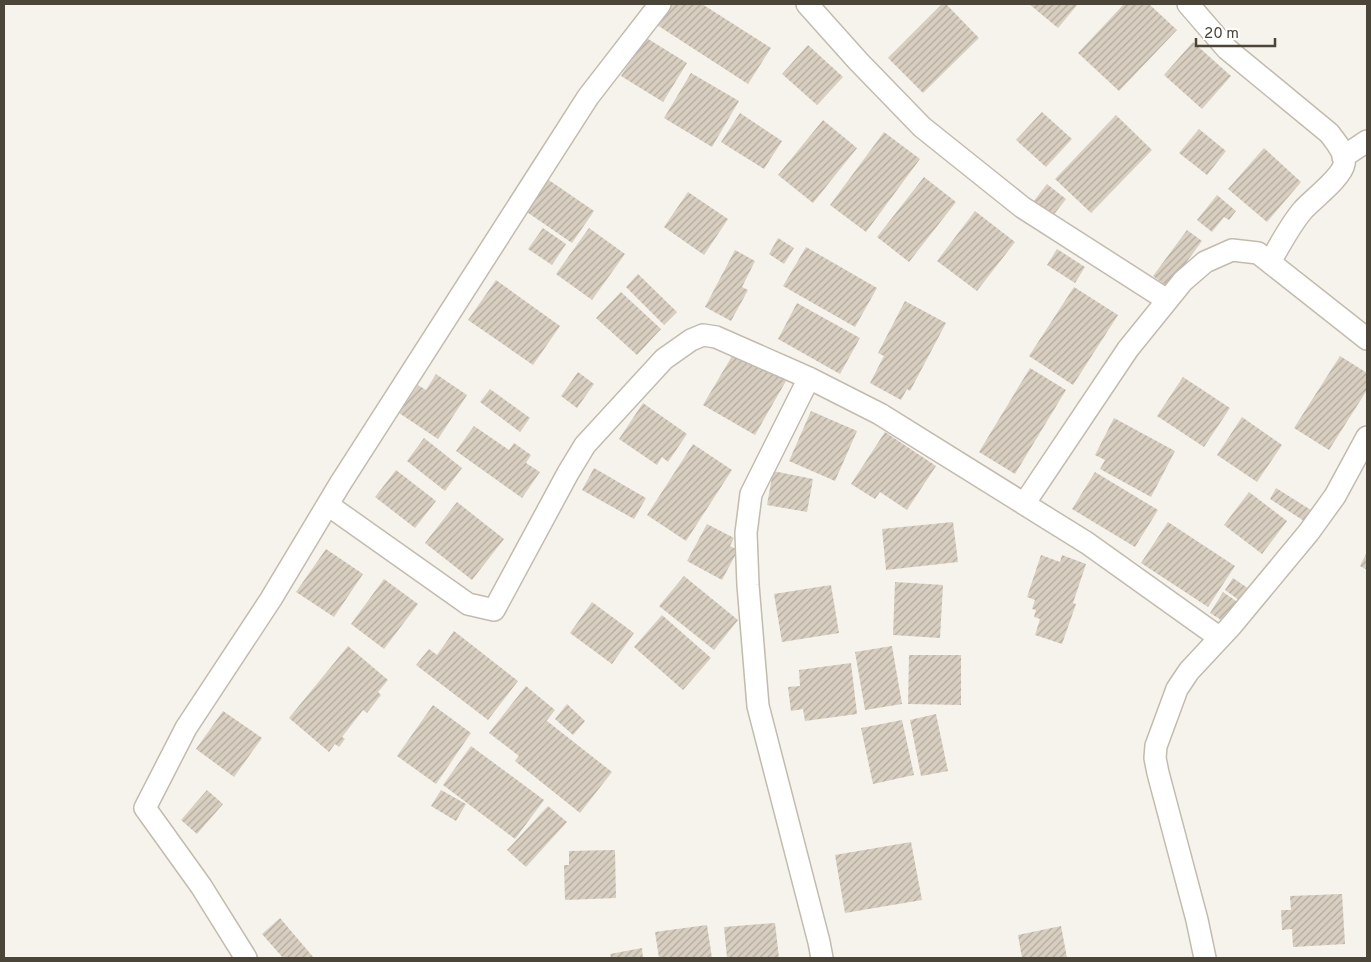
<svg xmlns="http://www.w3.org/2000/svg" width="1371" height="962" viewBox="0 0 1371 962" font-family="Overpass,sans-serif">
  <style>
    .building { fill: url(#building-hatch) }
    .lines { fill: none; stroke-linecap: round; stroke-linejoin: round }
    .minor-casing { stroke: #c2bbae; stroke-width: 24 }
    .minor { stroke: #fff; stroke-width: 21 }
  </style>
  <defs>
    <pattern id="building-hatch" width="6" height="6" patternUnits="userSpaceOnUse" patternTransform="scale(1.25)"><rect width="6" height="6" fill="#d8cfc1"/><path d="M-1 1l2-2M0 6l6-6M5 7l2-2" fill="none" stroke="#b1aa9e"/></pattern>
  </defs>
  <rect width="100%" height="100%" fill="#f6f3ec"/>
  <path class="building" d="M 670,4 L 702,4 L 771,48 L 748,84 L 657,25 Z
    M 942,4 L 946,4 L 979,38 L 923,93 L 888,58 Z
    M 1029,4 L 1078,4 L 1058,28 Z
    M 1124,4 L 1149,4 L 1177,30 L 1119,91 L 1078,53 Z
    M 645,37 L 687,63 L 663,102 L 621,76 Z
    M 1193,42 L 1231,76 L 1202,109 L 1164,75 Z
    M 808,45 L 843,77 L 817,105 L 782,74 Z
    M 691,73 L 739,101 L 712,147 L 664,118 Z
    M 1042,112 L 1072,139 L 1046,167 L 1016,140 Z
    M 740,113 L 782,141 L 764,169 L 721,142 Z
    M 1116,115 L 1152,150 L 1091,213 L 1055,179 Z
    M 823,120 L 857,148 L 813,203 L 778,175 Z
    M 1199,129 L 1226,151 L 1207,175 L 1179,153 Z
    M 884,132 L 920,159 L 866,232 L 830,205 Z
    M 1264,148 L 1301,182 L 1267,222 L 1228,189 Z
    M 543,176 L 594,211 L 572,243 L 521,208 Z
    M 924,177 L 956,202 L 909,262 L 877,237 Z
    M 1047,184 L 1066,199 L 1052,217 L 1033,202 Z
    M 688,192 L 728,219 L 704,255 L 664,227 Z
    M 1217,195 L 1236,211 L 1229,220 L 1224,217 L 1212,232 L 1197,220 Z
    M 975,211 L 1015,242 L 977,291 L 937,261 Z
    M 543,228 L 566,244 L 552,265 L 528,249 Z
    M 589,228 L 625,254 L 592,300 L 556,274 Z
    M 1187,230 L 1202,241 L 1168,287 L 1153,276 Z
    M 778,238 L 794,248 L 784,264 L 769,254 Z
    M 806,247 L 877,288 L 855,327 L 783,286 Z
    M 1057,249 L 1085,267 L 1075,283 L 1047,265 Z
    M 735,250 L 755,261 L 742,287 L 748,290 L 731,321 L 705,307 Z
    M 638,274 L 677,312 L 664,325 L 626,287 Z
    M 496,280 L 560,326 L 533,365 L 468,320 Z
    M 1074,287 L 1118,315 L 1073,385 L 1029,356 Z
    M 621,292 L 661,329 L 637,355 L 596,318 Z
    M 905,301 L 946,323 L 910,391 L 907,389 L 901,400 L 870,383 L 884,356 L 878,353 Z
    M 797,303 L 860,338 L 840,374 L 778,339 Z
    M 735,351 L 786,381 L 755,435 L 703,405 Z
    M 1340,356 L 1367,373 L 1367,390 L 1329,450 L 1294,428 Z
    M 1030,368 L 1066,390 L 1015,474 L 979,452 Z
    M 578,372 L 594,384 L 577,408 L 561,396 Z
    M 436,374 L 467,395 L 438,439 L 399,413 L 418,385 L 426,390 Z
    M 1183,377 L 1230,408 L 1204,447 L 1157,416 Z
    M 490,389 L 530,418 L 520,432 L 480,402 Z
    M 643,403 L 687,434 L 668,462 L 662,457 L 657,465 L 619,439 Z
    M 811,411 L 857,431 L 835,481 L 789,461 Z
    M 1242,417 L 1282,445 L 1257,482 L 1217,455 Z
    M 1114,418 L 1175,451 L 1151,497 L 1100,469 L 1105,460 L 1095,455 Z
    M 474,426 L 509,450 L 514,443 L 531,455 L 526,463 L 540,472 L 522,498 L 456,451 Z
    M 885,432 L 936,466 L 907,510 L 880,492 L 875,499 L 851,484 Z
    M 424,438 L 462,468 L 445,491 L 407,461 Z
    M 693,444 L 732,470 L 686,541 L 647,515 Z
    M 594,468 L 646,498 L 634,519 L 582,490 Z
    M 396,470 L 436,501 L 415,528 L 375,497 Z
    M 773,471 L 813,479 L 807,512 L 767,505 Z
    M 1095,472 L 1158,510 L 1135,547 L 1072,509 Z
    M 1276,488 L 1311,510 L 1304,521 L 1270,499 Z
    M 1249,492 L 1287,521 L 1262,554 L 1224,525 Z
    M 457,502 L 504,539 L 472,580 L 425,543 Z
    M 953,522 L 958,562 L 886,570 L 882,529 Z
    M 1168,522 L 1235,566 L 1208,607 L 1141,563 Z
    M 707,524 L 734,538 L 730,546 L 738,550 L 722,580 L 687,561 Z
    M 326,549 L 363,574 L 334,617 L 296,592 Z
    M 1367,552 L 1367,570 L 1360,566 Z
    M 1041,555 L 1060,562 L 1062,555 L 1086,564 L 1073,603 L 1076,604 L 1062,644 L 1035,635 L 1040,619 L 1034,617 L 1036,610 L 1032,609 L 1035,600 L 1027,597 Z
    M 684,576 L 738,620 L 714,650 L 659,606 Z
    M 1233,578 L 1252,591 L 1243,603 L 1225,590 Z
    M 384,579 L 418,604 L 384,649 L 351,624 Z
    M 895,582 L 943,585 L 940,638 L 893,635 Z
    M 831,585 L 839,633 L 782,642 L 774,594 Z
    M 1223,592 L 1239,603 L 1226,623 L 1210,613 Z
    M 592,602 L 634,633 L 612,664 L 570,633 Z
    M 662,615 L 711,658 L 683,690 L 634,647 Z
    M 454,631 L 518,681 L 488,720 L 416,665 L 429,649 L 437,655 Z
    M 348,646 L 388,680 L 378,692 L 381,695 L 367,713 L 363,710 L 342,737 L 345,739 L 339,747 L 335,744 L 329,752 L 289,718 Z
    M 892,646 L 902,704 L 865,710 L 855,652 Z
    M 909,655 L 961,655 L 961,705 L 908,704 Z
    M 851,663 L 857,714 L 805,721 L 803,709 L 791,711 L 788,687 L 800,686 L 799,670 Z
    M 526,686 L 555,710 L 534,737 L 547,721 L 612,772 L 580,813 L 515,761 L 519,756 L 489,733 Z
    M 567,704 L 585,721 L 573,735 L 555,719 Z
    M 433,705 L 471,733 L 436,784 L 397,756 Z
    M 223,711 L 262,738 L 234,777 L 196,749 Z
    M 936,714 L 948,771 L 921,776 L 910,720 Z
    M 902,720 L 914,775 L 873,784 L 861,728 Z
    M 471,746 L 544,800 L 515,839 L 443,785 Z
    M 207,790 L 223,804 L 197,834 L 181,820 Z
    M 441,790 L 466,804 L 456,821 L 431,806 Z
    M 548,806 L 567,822 L 526,867 L 507,850 Z
    M 911,842 L 922,900 L 845,913 L 835,855 Z
    M 615,850 L 616,898 L 565,900 L 564,865 L 569,865 L 569,851 Z
    M 1342,894 L 1345,944 L 1293,947 L 1292,929 L 1282,930 L 1281,910 L 1291,910 L 1290,896 Z
    M 280,918 L 314,958 L 283,958 L 262,934 Z
    M 775,923 L 779,958 L 727,958 L 724,927 Z
    M 707,925 L 712,958 L 659,958 L 655,932 Z
    M 1061,926 L 1067,958 L 1022,958 L 1018,935 Z
    M 642,948 L 643,958 L 611,958 L 610,954 Z"/>
  <g class="lines">
    <defs>
      <path id="minor" d="M 807,4 L 858,61 L 922,127 L 1022,207 L 1167,300
        M 1188,4 L 1227,49 L 1329,133 C 1335,141 1346,153 1344,164 C 1342,177 1313,199 1303,210 C 1290,225 1280,245 1270,262
        M 1343,157 L 1367,141
        M 809,378 L 751,494 L 746,533 L 748,585 L 758,706 L 819,942 L 822,958
        M 1024,504 L 1128,349 L 1183,281 L 1205,262 L 1232,250 L 1258,253 L 1367,339
        M 328,505 L 468,604 L 494,610 L 568,473 L 585,445 L 664,359 L 691,340 L 703,335 L 716,337 L 809,378 L 880,414 L 1087,543 L 1220,638
        M 246,958 L 201,886 L 145,808 L 186,728 L 271,599 L 340,484 L 588,97 L 660,4
        M 1205,958 L 1197,920 L 1158,773 L 1155,758 L 1156,746 L 1177,689 L 1189,671 L 1231,626 L 1309,532 L 1335,496 L 1367,437"/>
    </defs>
    <use href="#minor" class="minor-casing"/>
    <use href="#minor" class="minor"/>
  </g>
  <rect width="1371" height="962" fill="none" stroke="#4b4439" stroke-width="10"/>
  <path d="M1196 38v8h79v-8" fill="none" stroke="#4b4439" stroke-width="2.5"/>
  <text x="1204" y="38" font-size="15" fill="#4b4439" stroke="#ffffff" stroke-width="4" paint-order="stroke">20 m</text>
</svg>
